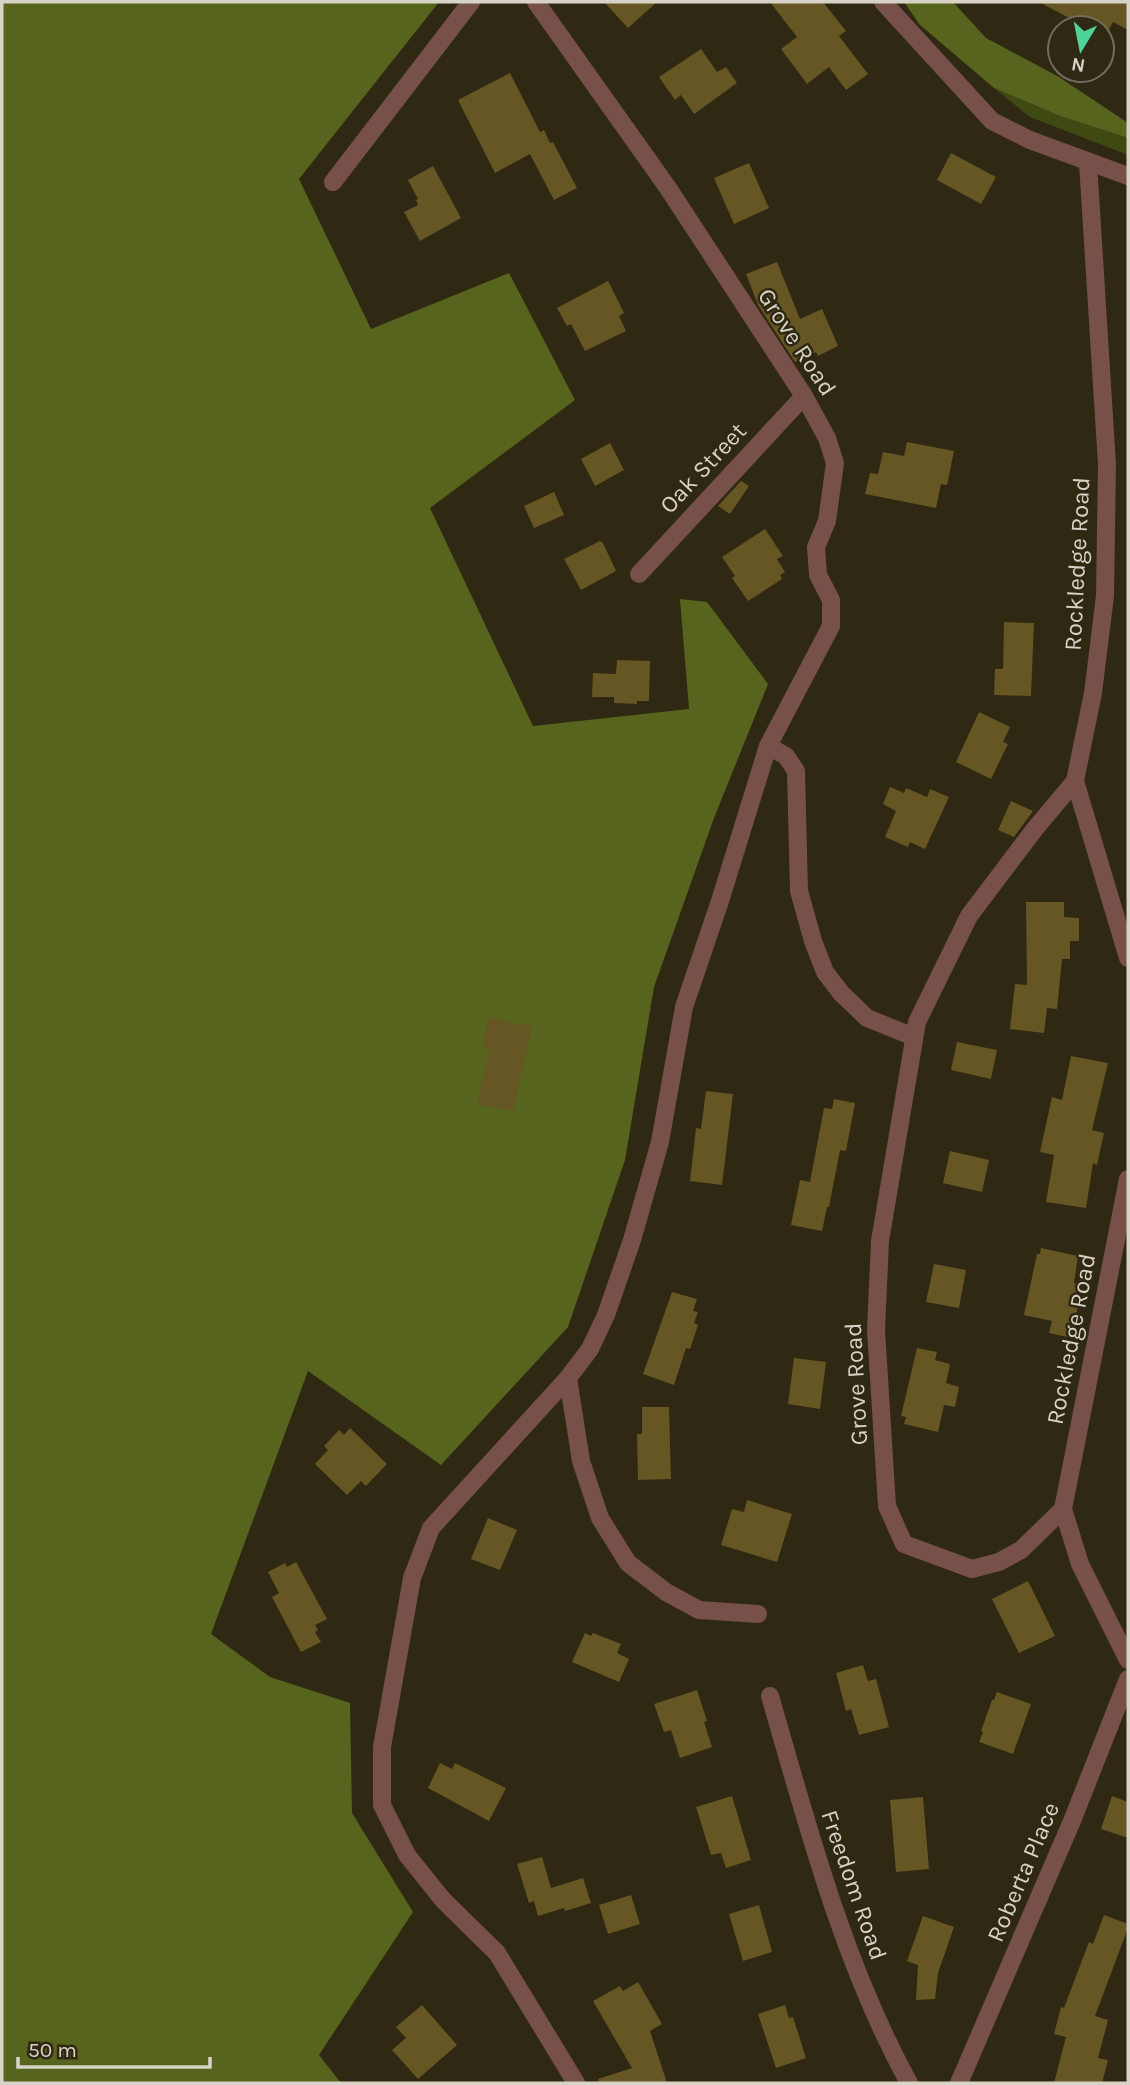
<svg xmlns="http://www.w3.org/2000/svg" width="1130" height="2085" viewBox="0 0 1130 2085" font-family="Karla,sans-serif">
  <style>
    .green { fill: #3f4a12 }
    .forest { fill: #56641e }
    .building { fill: #655624 }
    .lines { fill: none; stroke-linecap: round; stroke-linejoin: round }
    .minor { stroke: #775049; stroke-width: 18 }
    .labels { text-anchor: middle; stroke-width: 5; stroke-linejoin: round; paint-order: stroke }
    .street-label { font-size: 24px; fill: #d7d3c6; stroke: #2f2812 }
  </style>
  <rect width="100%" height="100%" fill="#2f2812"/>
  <path class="green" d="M 994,88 L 1060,116 L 1128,138 L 1128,155 L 1030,117 Z"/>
  <path class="forest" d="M 2,2 L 439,2 L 299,179 L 371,329 L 509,273 L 575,400 L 430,508 L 533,726 L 689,709 L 680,599 L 707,602 L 768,684 L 714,818 L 654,987 L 625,1160 L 568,1327 L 441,1465 L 308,1371 L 211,1634 L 270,1677 L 350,1703 L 352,1813 L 413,1912 L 319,2055 L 341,2083 L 2,2083 Z
    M 904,2 L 953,2 L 986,38 L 1059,77 L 1128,123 L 1128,138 L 1060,116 L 994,88 L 920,25 Z"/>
  <path class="building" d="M 604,2 L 657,2 L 628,28 Z
    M 770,2 L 823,2 L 846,31 L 839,36 L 868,74 L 846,90 L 829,67 L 807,84 L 781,49 L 797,37 Z
    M 1039,2 L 1128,2 L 1128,30 L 1113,22 L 1105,37 L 1102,36 L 1102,28 L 1088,28 Z
    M 701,49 L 717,72 L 726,67 L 737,83 L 694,114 L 681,95 L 675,100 L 659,77 Z
    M 510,73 L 540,132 L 544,130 L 550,143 L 553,142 L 577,188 L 554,200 L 530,154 L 495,173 L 458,100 Z
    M 951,153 L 996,177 L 981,204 L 937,180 Z
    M 749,163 L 769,208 L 734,224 L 714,178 Z
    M 433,166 L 461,218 L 420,241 L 404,212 L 418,205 L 416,200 L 418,199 L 408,180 Z
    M 777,262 L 800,319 L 822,309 L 838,346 L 818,356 L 816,352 L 795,362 L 758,305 L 746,274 Z
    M 608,281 L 624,313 L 619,316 L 626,331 L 585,351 L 571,324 L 567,326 L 557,308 Z
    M 907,442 L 954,451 L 947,485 L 941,484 L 936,508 L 865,494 L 870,473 L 878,474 L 883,452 L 904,456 Z
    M 610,443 L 624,470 L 595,486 L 581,459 Z
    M 741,481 L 749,486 L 730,514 L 718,506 Z
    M 554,492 L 564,515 L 534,528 L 524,506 Z
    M 765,529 L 783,556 L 777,559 L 785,572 L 780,575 L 782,579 L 748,601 L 732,578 L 735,576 L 722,557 Z
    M 600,541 L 603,543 L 616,571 L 581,590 L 564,559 Z
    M 1004,622 L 1034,623 L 1031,696 L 994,695 L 995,669 L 1003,669 Z
    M 617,660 L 650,661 L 649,701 L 637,701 L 637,704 L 614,703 L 614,697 L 592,697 L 593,673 L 616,674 Z
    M 979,712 L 1010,727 L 1003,742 L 1008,744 L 991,779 L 956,762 Z
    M 890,787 L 904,793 L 906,788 L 927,797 L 930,789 L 949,797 L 925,849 L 910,842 L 908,847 L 885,837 L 896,811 L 883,804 Z
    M 1011,801 L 1033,811 L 1014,837 L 998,830 Z
    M 1026,902 L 1064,902 L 1064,917 L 1079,918 L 1079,941 L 1070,941 L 1070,959 L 1062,959 L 1057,1009 L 1047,1008 L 1044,1033 L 1010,1029 L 1015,984 L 1027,985 Z
    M 489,1017 L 532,1027 L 513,1111 L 477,1104 L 490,1047 L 482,1046 Z
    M 957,1042 L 997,1050 L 991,1079 L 951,1070 Z
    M 1071,1056 L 1108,1063 L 1092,1130 L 1104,1133 L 1097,1165 L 1093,1163 L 1086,1208 L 1046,1202 L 1054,1155 L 1040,1152 L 1052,1097 L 1062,1100 Z
    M 706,1091 L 733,1094 L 722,1185 L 690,1181 L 696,1128 L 701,1129 Z
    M 834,1099 L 855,1103 L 846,1151 L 840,1150 L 829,1207 L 827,1207 L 822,1231 L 791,1225 L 800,1180 L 810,1182 L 824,1108 L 832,1109 Z
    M 950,1151 L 989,1160 L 982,1192 L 943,1183 Z
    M 1041,1248 L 1078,1256 L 1074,1283 L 1082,1285 L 1072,1338 L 1049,1333 L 1052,1321 L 1024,1315 L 1037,1254 L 1040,1254 Z
    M 934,1264 L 966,1270 L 959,1308 L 926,1302 Z
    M 672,1292 L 697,1299 L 693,1311 L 698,1312 L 694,1323 L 698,1325 L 690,1349 L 686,1348 L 674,1385 L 643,1374 Z
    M 917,1348 L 937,1352 L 935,1360 L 950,1364 L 946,1383 L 959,1387 L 955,1407 L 944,1405 L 938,1432 L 904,1424 L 906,1417 L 901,1416 Z
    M 794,1358 L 826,1362 L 820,1409 L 788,1404 Z
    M 642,1407 L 669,1407 L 671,1479 L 638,1480 L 637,1434 L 642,1434 Z
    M 350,1428 L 387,1464 L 366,1486 L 361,1481 L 347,1495 L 315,1464 L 328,1450 L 324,1446 L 339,1430 L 344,1435 Z
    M 747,1500 L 792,1514 L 777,1562 L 721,1545 L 732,1509 L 744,1512 Z
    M 488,1518 L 517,1530 L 500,1570 L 471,1559 Z
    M 296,1562 L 327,1619 L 315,1625 L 318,1630 L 315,1632 L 321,1642 L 301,1652 L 272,1597 L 279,1593 L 268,1572 L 285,1563 L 287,1567 Z
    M 1028,1581 L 1055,1636 L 1019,1653 L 992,1599 Z
    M 585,1633 L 591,1636 L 593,1633 L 621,1644 L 617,1653 L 629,1659 L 619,1682 L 572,1662 Z
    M 863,1665 L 868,1681 L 876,1679 L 889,1727 L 859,1735 L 851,1709 L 846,1711 L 836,1673 Z
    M 697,1690 L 707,1721 L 704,1722 L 712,1747 L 680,1758 L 671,1730 L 664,1732 L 654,1704 Z
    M 997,1692 L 1031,1704 L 1013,1754 L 979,1742 L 983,1732 L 981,1731 L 992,1700 L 994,1700 Z
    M 440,1763 L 452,1769 L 455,1763 L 506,1788 L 489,1821 L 428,1788 Z
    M 732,1796 L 751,1860 L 726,1868 L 721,1853 L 711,1855 L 696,1807 Z
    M 1112,1796 L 1128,1802 L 1128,1838 L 1101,1829 Z
    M 923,1797 L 929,1869 L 896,1872 L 890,1800 Z
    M 542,1857 L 551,1888 L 583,1878 L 591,1903 L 565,1911 L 564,1908 L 538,1916 L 534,1901 L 529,1903 L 517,1864 Z
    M 631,1895 L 640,1924 L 608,1934 L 599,1905 Z
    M 759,1905 L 772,1952 L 743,1961 L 729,1914 Z
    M 1104,1915 L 1128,1924 L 1128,1928 L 1095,2016 L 1108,2020 L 1098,2058 L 1108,2060 L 1102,2083 L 1054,2083 L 1066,2037 L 1054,2034 L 1061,2007 L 1064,2008 L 1089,1942 L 1093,1944 Z
    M 923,1916 L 954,1927 L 938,1973 L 935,1999 L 916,2000 L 918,1965 L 907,1961 Z
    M 638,1982 L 662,2024 L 650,2031 L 667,2083 L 599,2083 L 598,2079 L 632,2068 L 593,2001 L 620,1986 L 623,1991 Z
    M 422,2005 L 457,2045 L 418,2079 L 392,2050 L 406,2038 L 396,2027 Z
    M 785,2005 L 789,2018 L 793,2017 L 806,2058 L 776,2068 L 758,2014 Z"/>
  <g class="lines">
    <path class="minor" d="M 536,2 L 668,188 L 804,396 L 827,438 L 835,463 L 827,521 L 816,547 L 818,575 L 831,600 L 831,626 L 768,746 L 720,901 L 684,1007 L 660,1142 L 632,1240 L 606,1315 L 590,1349 L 568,1378 L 431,1528 L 412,1578 L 382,1747 L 382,1805 L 407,1855 L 443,1900 L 497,1953 L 576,2083
      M 883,2 L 992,121 L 1030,140 L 1128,176
      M 1088,163 L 1107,464 L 1105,596 L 1093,693 L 1075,781 L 1128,958
      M 333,182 L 471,2
      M 639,574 L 804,396
      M 768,746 L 786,756 L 796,771 L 799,891 L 813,941 L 825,972 L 841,993 L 867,1018 L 914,1037
      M 1128,1179 L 1063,1509 L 1080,1564 L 1128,1660
      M 568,1378 L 581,1461 L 600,1518 L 628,1563 L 666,1592 L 699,1610 L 758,1614
      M 1063,1509 L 1021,1550 L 999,1562 L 972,1569 L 904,1544 L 887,1506 L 876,1330 L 880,1241 L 917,1022 L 969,916 L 1034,830 L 1075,781
      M 770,1696 C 808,1827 843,1963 909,2083
      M 959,2083 L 1072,1821 L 1128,1679"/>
  </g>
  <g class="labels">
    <g class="street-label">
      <text transform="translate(797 342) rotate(57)" y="8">Grove Road</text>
      <text transform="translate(703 468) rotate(-47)" y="8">Oak Street</text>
      <text transform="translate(1077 564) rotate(-87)" y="8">Rockledge Road</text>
      <text transform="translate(1071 1339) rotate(-79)" y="8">Rockledge Road</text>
      <text transform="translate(856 1384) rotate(-93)" y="8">Grove Road</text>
      <text transform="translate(1023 1872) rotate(-67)" y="8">Roberta Place</text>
      <text transform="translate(854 1885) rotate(71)" y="8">Freedom Road</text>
    </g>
  </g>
  <rect width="1130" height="2085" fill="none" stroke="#d7d3c6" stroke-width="7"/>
  <g transform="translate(1081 49) rotate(190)"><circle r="33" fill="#2f2812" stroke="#726c5a" stroke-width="2"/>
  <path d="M0-5L12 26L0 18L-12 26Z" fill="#4fd399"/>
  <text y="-10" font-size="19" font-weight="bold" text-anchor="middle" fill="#d7d3c6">N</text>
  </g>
  <path d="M18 2057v10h192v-10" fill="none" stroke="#d7d3c6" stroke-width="3.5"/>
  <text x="28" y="2057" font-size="21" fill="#d7d3c6" stroke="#2f2812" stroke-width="5" paint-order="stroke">50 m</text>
</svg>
